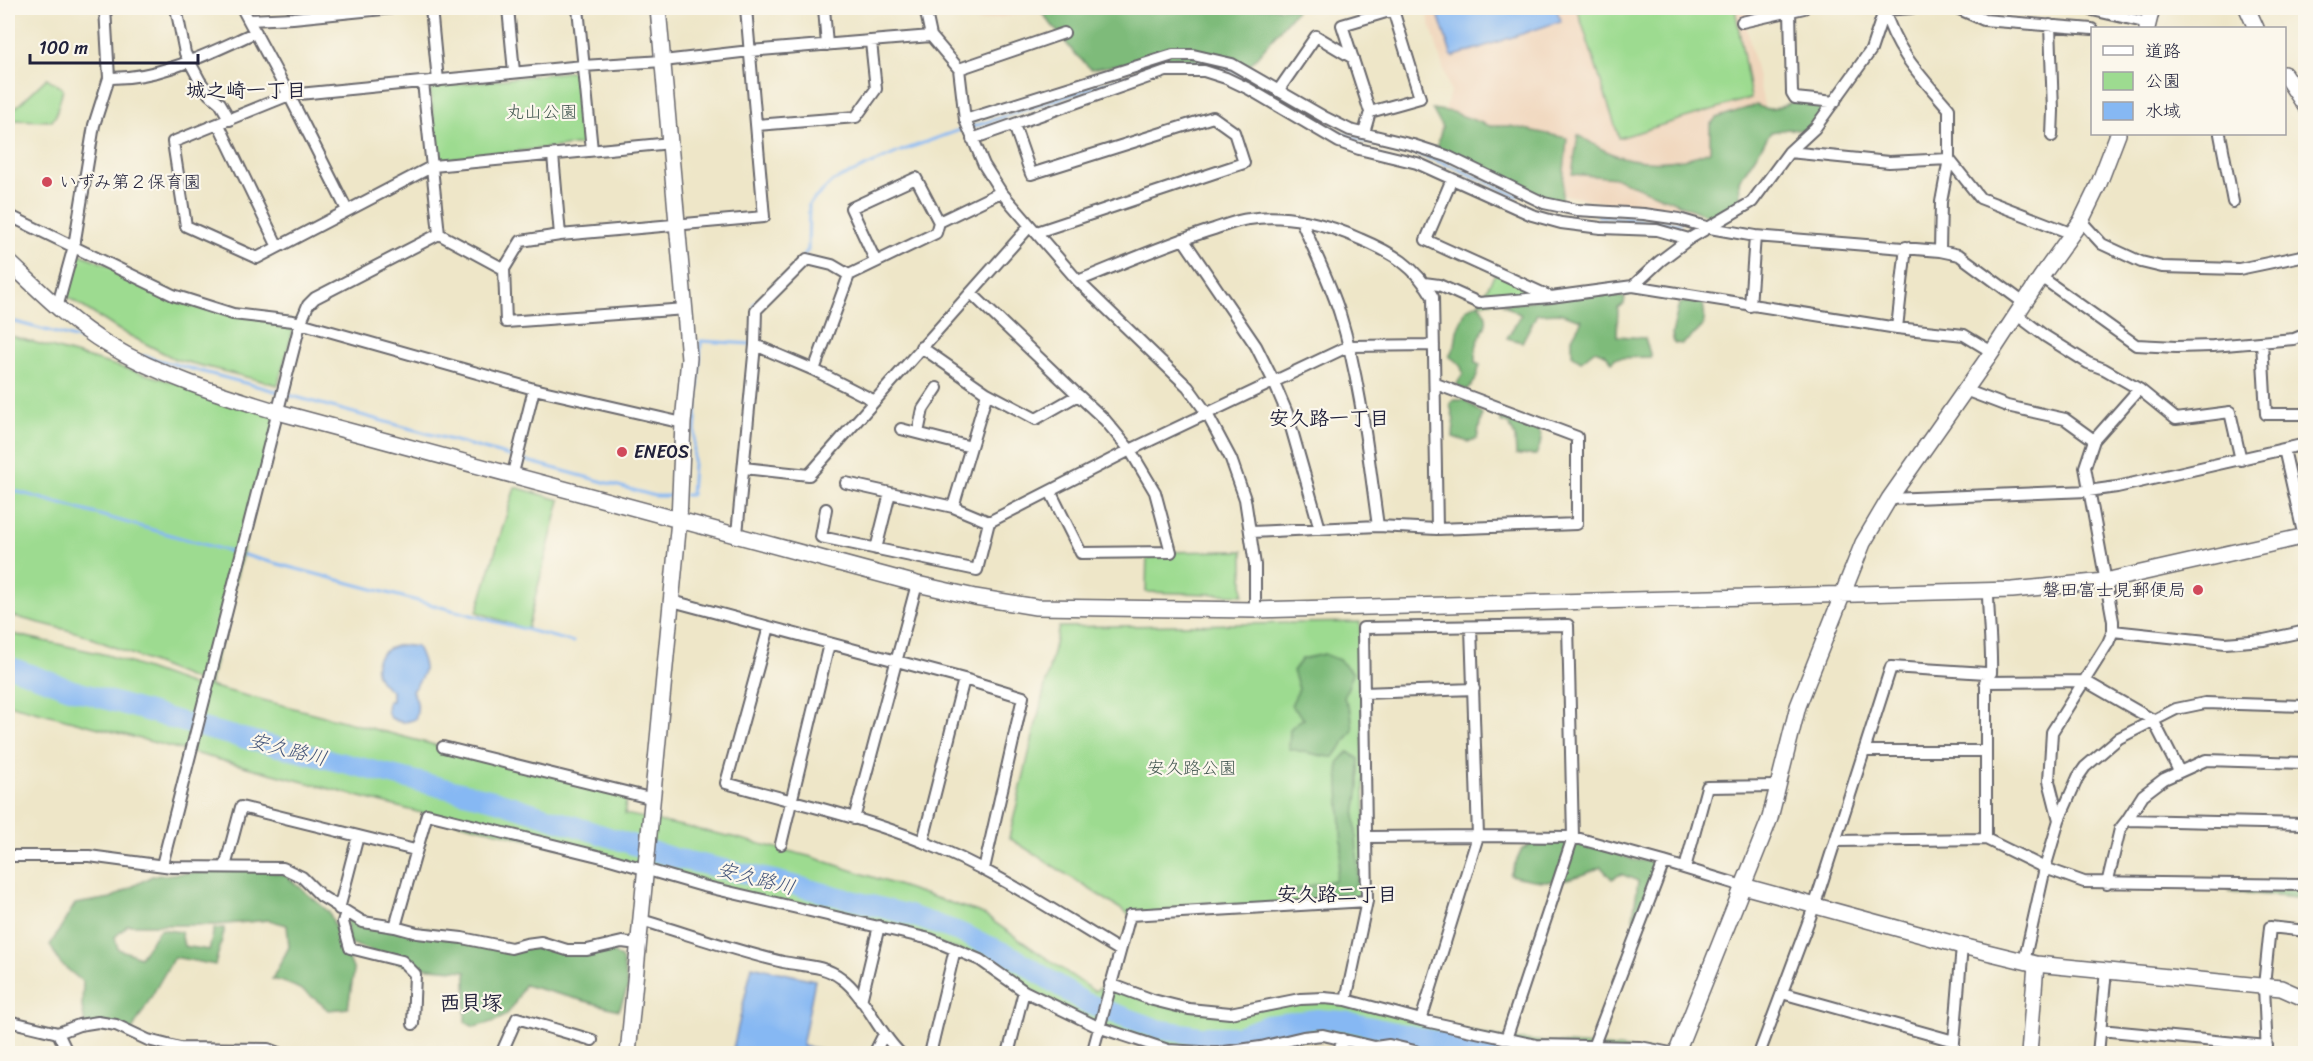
<svg xmlns="http://www.w3.org/2000/svg" width="2313" height="1061" viewBox="0 0 2313 1061" font-family="Sriracha,'Klee One',sans-serif">
  <style>
    .built { fill: #f0d6bc }
    .green { fill: #9ddb90; stroke: #607e66; stroke-width: 1.5 }
    .forest { fill: #7ebb7a; stroke: #506e5a; stroke-width: 1.5 }
    .water { fill: #86b8f3; stroke: #546d97; stroke-width: 1.5 }
    .lines { fill: none; stroke-linecap: round; stroke-linejoin: round }
    .stream { stroke: #86b8f3; stroke-width: 3 }
    .river { stroke: #86b8f3; stroke-width: 20 }
    .street-casing { stroke: #69676c; stroke-width: 14 }
    .secondary-casing { stroke: #69676c; stroke-width: 18 }
    .street { stroke: #fff; stroke-width: 10 }
    .secondary { stroke: #fff; stroke-width: 15 }
    .poi-dot { fill: #d1495b; stroke: #fbf7ec; stroke-width: 2 }
    .labels { text-anchor: middle; stroke-width: 4.5; stroke-linejoin: round; paint-order: stroke }
    .park-label { font-size: 18px; fill: #475a54; stroke: #fbf7ec }
    .poi-label { font-size: 18px; fill: #22223b; stroke: #fbf7ec; text-anchor: start }
    .neighbourhood-label { font-size: 20px; font-weight: bold; fill: #22223b; stroke: #fbf7ec }
    .water-label { font-size: 20px; font-style: italic; fill: #45567b; stroke: #fbf7ec }
    .quarter-label { font-size: 21px; font-weight: bold; fill: #22223b; stroke: #fbf7ec }
  </style>
  <rect width="100%" height="100%" fill="#fbf7ec"/>
  <filter id="ink" filterUnits="userSpaceOnUse"><feTurbulence type="fractalNoise" baseFrequency=".0167" numOctaves="2"/><feDisplacementMap in="SourceGraphic" scale="12" xChannelSelector="R" yChannelSelector="G"/><feConvolveMatrix kernelMatrix="1 2 1 2 8 2 1 2 1" color-interpolation-filters="sRGB"/></filter>
  <filter id="wash" filterUnits="userSpaceOnUse"><feTurbulence type="fractalNoise" baseFrequency=".008" numOctaves="4" result="noise"/><feDisplacementMap in="SourceGraphic" scale="24" xChannelSelector="R" yChannelSelector="G"/><feGaussianBlur stdDeviation="1.35" result="paint"/><feColorMatrix in="noise" values="0 0 0 0 0 0 0 0 0 0 0 0 0 0 0 0 0 1.4 0 .05"/><feComposite in="paint" operator="in"/></filter>
  <g filter="url(#wash)">
    <rect width="100%" height="100%" fill="#eee6c8"/>
    <path class="built" d="M 976,8 L 1054,8 L 979,21 Z
      M 1432,8 L 1777,8 L 1744,16 L 1765,109 L 1724,192 L 1679,219 L 1556,193 L 1447,156 L 1437,144 L 1450,91 L 1428,17 Z"/>
    <path class="green" d="M 1577,8 L 1735,8 L 1751,98 L 1619,138 Z
      M 575,71 L 580,75 L 587,139 L 584,144 L 441,160 L 438,156 L 430,91 L 435,87 Z
      M 47,78 L 63,89 L 56,115 L 52,121 L 8,120 L 8,115 Z
      M 73,251 L 203,304 L 293,321 L 293,330 L 278,385 L 175,359 L 119,330 L 61,293 Z
      M 1496,272 L 1551,297 L 1479,303 Z
      M 8,335 L 278,412 L 209,686 L 626,795 L 625,814 L 733,837 L 812,857 L 981,913 L 1094,991 L 1110,984 L 1189,1009 L 1230,1013 L 1328,998 L 1499,1038 L 1676,1053 L 1425,1054 L 1389,1045 L 1318,1036 L 1245,1048 L 1168,1050 L 1085,1020 L 963,951 L 848,919 L 429,815 L 8,704 L 8,633 L 107,655 L 200,688 L 208,685 L 79,633 L 8,615 Z
      M 515,487 L 560,500 L 527,630 L 477,612 Z
      M 1243,551 L 1243,595 L 1146,592 L 1147,552 Z
      M 1360,622 L 1367,901 L 1130,915 L 1009,838 L 1059,627 Z"/>
    <path class="forest" d="M 1054,8 L 1298,8 L 1250,65 L 1168,57 L 1091,69 L 1074,53 L 1040,10 Z
      M 1792,102 L 1835,102 L 1812,131 L 1788,129 L 1771,132 L 1739,181 L 1741,208 L 1708,216 L 1616,178 L 1572,174 L 1578,135 C 1588,140 1596,147 1606,151 C 1637,166 1679,164 1710,151 L 1710,125 L 1716,118 L 1756,105 C 1771,112 1777,109 1792,102 Z
      M 1432,109 L 1452,112 L 1490,126 L 1510,126 L 1567,138 L 1561,207 L 1526,194 L 1494,172 L 1467,159 L 1436,152 L 1442,127 Z
      M 1605,293 L 1625,298 L 1624,304 L 1618,308 L 1617,336 L 1645,338 L 1651,357 L 1615,358 L 1612,362 L 1605,354 L 1595,350 L 1581,361 L 1572,355 L 1572,338 L 1582,320 L 1559,313 L 1537,314 L 1522,342 L 1507,338 L 1521,315 L 1503,304 Z
      M 1690,300 L 1702,301 C 1709,326 1702,329 1682,344 L 1674,343 L 1672,334 L 1679,304 Z
      M 1479,303 C 1495,326 1481,326 1476,348 C 1475,352 1475,358 1475,363 L 1480,365 L 1475,381 L 1467,390 L 1461,388 L 1457,384 L 1463,373 L 1460,364 L 1449,356 L 1455,346 L 1457,331 L 1466,309 Z
      M 1454,400 L 1465,400 L 1482,414 L 1477,439 L 1468,442 L 1453,437 L 1454,421 L 1450,404 Z
      M 1501,413 L 1515,421 L 1539,429 L 1542,440 L 1536,455 L 1516,455 L 1515,437 L 1509,424 L 1501,422 Z
      M 1324,654 L 1339,660 L 1353,673 L 1344,698 L 1351,712 L 1353,730 L 1334,757 C 1318,757 1305,751 1289,749 L 1290,729 L 1299,721 L 1304,719 L 1291,705 L 1299,689 L 1293,671 L 1302,659 Z
      M 1348,752 L 1359,759 L 1359,786 L 1355,816 L 1358,870 L 1357,881 L 1350,897 C 1331,900 1303,911 1292,890 L 1335,880 L 1342,851 L 1338,763 Z
      M 1545,837 L 1573,837 L 1634,860 L 1664,862 L 1642,919 L 1633,919 L 1638,881 L 1621,874 L 1612,879 L 1601,867 C 1567,883 1545,885 1510,875 L 1522,849 Z
      M 251,867 L 285,875 L 329,912 L 354,971 L 348,1008 L 328,1010 C 311,994 295,984 272,979 L 289,947 L 287,925 L 269,920 L 216,925 L 128,925 L 115,937 L 118,949 L 140,957 L 160,929 L 181,932 L 184,946 L 209,950 L 214,929 L 224,928 L 224,932 L 215,965 L 174,957 L 131,1032 L 85,1024 L 82,1007 L 83,982 L 60,963 L 50,945 L 75,904 L 111,898 L 152,876 Z
      M 2267,885 L 2305,885 L 2305,899 L 2227,891 Z
      M 346,912 L 382,925 L 427,928 L 511,948 L 541,942 L 567,950 L 605,946 L 622,959 L 628,987 L 619,1010 L 524,985 C 508,1017 509,1018 474,1027 L 465,1022 L 466,971 L 407,966 L 348,942 Z"/>
    <path class="water" d="M 1436,8 L 1556,8 L 1561,21 L 1452,57 Z
      M 401,645 L 417,647 C 428,669 426,673 412,691 C 418,701 419,708 415,719 C 406,723 400,723 391,718 L 387,711 L 388,701 L 392,701 L 392,691 C 367,675 371,650 401,645 Z
      M 752,966 L 815,980 L 802,1046 L 820,1049 L 819,1053 L 732,1053 Z"/>
    <g class="lines">
      <path class="stream" d="M 1225,67 L 1338,132 L 1366,142 L 1409,151 L 1452,166 L 1517,196
        M 972,127 L 1165,64 L 1183,62 L 1213,65
        M 1598,216 L 1680,224
        M 803,256 L 808,250 L 809,204 L 833,181 L 901,151 L 965,128
        M 754,307 L 754,304 L 764,295
        M 8,320 L 93,343
        M 143,356 L 279,392
        M 285,394 L 513,457
        M 520,459 L 655,496 L 676,496
        M 8,489 L 238,554
        M 685,495 L 691,495 L 701,341 L 752,344
        M 244,555 L 573,642"/>
      <path class="river" d="M 8,666 L 70,689 L 210,730 L 497,801 L 674,858 L 774,880 L 906,914 L 959,932 L 1012,956 L 1084,1002 L 1158,1029 L 1201,1036 L 1238,1036 L 1267,1025 L 1317,1019 L 1344,1021 L 1498,1054"/>
    </g>
  </g>
  <g filter="url(#ink)">
    <g class="lines">
      <defs>
        <path id="street" d="M 105,8 L 109,78 C 161,79 209,53 256,32
          M 176,8 L 185,53 L 200,81 L 209,94 L 220,103 L 230,120
          M 242,8 L 289,95 L 347,210
          M 431,8 L 438,81
          M 508,8 L 514,72
          M 578,8 L 592,150
          M 824,8 L 827,45
          M 925,8 L 931,36 L 959,69 L 965,120 L 984,165 L 1001,192 L 1078,281 L 1188,387 L 1206,412 L 1231,459 L 1245,499 L 1255,565 L 1255,610
          M 1957,8 L 1984,20 L 2092,29
          M 2084,8 L 2148,23
          M 1884,9 C 1897,53 1920,75 1949,109 L 1949,159 L 1941,202 L 1940,251
          M 1884,10 L 1912,8
          M 1790,11 L 1792,93 L 1795,98 L 1835,102
          M 249,20 L 293,18 L 393,8
          M 1742,22 L 1804,8
          M 2050,25 L 2053,111 L 2052,136
          M 959,69 L 1064,33
          M 423,82 L 439,234
          M 1278,91 L 1316,36 L 1353,58
          M 965,120 L 1173,55 L 1193,55 L 1232,64 L 1326,118 L 1350,130 L 1413,145 L 1447,156 L 1544,203 L 1577,210 L 1644,214 L 1679,219 L 1710,228 L 1755,236 L 1940,251 L 1959,255 L 2024,303
          M 219,125 L 278,247
          M 757,125 L 856,117 L 876,89 L 871,42
          M 1014,125 L 1031,174 L 1213,117 L 1234,132 L 1244,163 L 1037,232
          M 1364,133 L 1370,112 L 1420,98 L 1393,10 L 1342,25 L 1370,112
          M 2220,134 L 2233,202
          M 972,139 L 1166,71 L 1204,71 L 1226,78 L 1249,89 L 1339,142 L 1359,149 L 1417,163 L 1532,215 L 1561,223 L 1601,228 L 1657,230 L 1689,239 L 1752,202 L 1789,152 L 1815,128 L 1871,50 L 1885,8
          M 671,143 L 433,166 L 257,258 L 186,226 L 173,142 L 289,95 L 583,66 L 663,61 L 750,51 L 931,36
          M 1789,152 L 1889,162 L 1949,159 L 1980,198 L 2073,234
          M 553,155 L 560,235
          M 1452,179 L 1426,240 L 1551,297
          M 8,215 L 173,295 L 233,314 L 293,321 L 534,389 L 683,423
          M 1301,220 C 1314,251 1330,282 1340,314 C 1361,383 1368,455 1378,526
          M 2081,221 L 2102,244 L 2141,262 L 2162,267 L 2239,269 L 2306,255
          M 439,234 L 504,269
          M 1183,239 L 1256,346 L 1273,380 L 1287,413 L 1320,529
          M 876,262 L 851,208 L 916,178 L 939,222
          M 2041,277 L 2136,345 L 2176,347 L 2213,346 L 2294,339 L 2306,334
          M 1078,281 C 1123,263 1168,243 1214,229 C 1226,225 1238,220 1249,219 C 1286,213 1327,224 1360,239 C 1393,253 1415,266 1433,297 L 1437,529
          M 1424,283 L 1439,285 L 1479,303 L 1551,297 L 1633,286 L 1660,261 L 1689,239
          M 1633,286 L 1897,328 L 1964,335 L 1992,352
          M 971,293 L 1078,395
          M 1750,306 L 1755,236
          M 57,308 L 74,246 L 94,125 L 109,78
          M 686,309 L 506,322 L 504,269 L 521,241 L 560,235 L 764,217 L 746,8
          M 2017,315 L 2045,336 L 2088,363 L 2104,369 L 2139,389 L 2176,419 L 2230,412 L 2241,460
          M 1897,328 L 1906,247
          M 2262,342 L 2266,414 L 2306,414
          M 755,345 L 756,310 L 807,259 L 832,265 L 849,275
          M 921,347 L 987,393 L 1036,419 L 1078,395 L 1105,420 L 1130,450 L 1155,492 L 1171,552 L 1081,553 L 1050,491
          M 814,370 L 873,400
          M 1965,390 L 2007,406 L 2065,419 L 2094,440
          M 901,429 L 971,447
          M 918,433 L 923,409 L 937,388
          M 2284,449 L 2306,546
          M 744,468 L 809,475 L 1030,226
          M 513,473 L 534,389
          M 846,483 L 953,507 L 989,522
          M 1889,499 L 2088,491 L 2117,487 L 2306,444
          M 953,507 L 987,393
          M 826,509 L 821,537 L 977,570 L 989,522 L 1130,450 L 1349,346 L 1434,345
          M 1252,532 L 1378,526 L 1437,529 L 1577,524 L 1577,437 L 1436,384
          M 737,534 L 755,345 L 814,370 L 849,275 L 936,233 L 939,222 L 1001,192
          M 876,549 L 890,493
          M 672,601 L 964,679 L 1023,697 L 984,869
          M 769,627 L 726,783 C 792,802 860,816 923,842 C 993,869 1055,912 1119,950
          M 2113,631 L 2225,643 L 2264,640 L 2306,631
          M 1986,673 L 1991,673 C 1992,645 1988,619 1988,591
          M 1985,682 L 2085,681 L 2153,720 L 2179,771
          M 1363,693 L 1474,689
          M 443,747 L 654,799
          M 1864,751 L 1985,751
          M 854,819 L 917,584
          M 2059,820 L 2049,781 L 2052,732 L 2108,643 L 2113,631 L 2113,621 L 2085,467 L 2094,440 L 2139,389
          M 2127,820 L 2143,795 L 2164,779 L 2206,760 L 2306,763
          M 1368,837 L 1478,836 L 1573,837 L 1664,862
          M 923,841 L 964,679
          M 1836,841 L 1986,839 L 2045,868 L 2084,882 L 2306,885
          M 781,844 L 829,644
          M 8,856 L 89,856 L 172,867 L 283,868 L 302,877 L 321,896 L 363,922 L 395,927 L 427,814 L 610,859 L 703,886 L 930,939 L 980,960 L 1024,991 L 1098,1027 L 1168,1050 L 1217,1053 L 1261,1047 L 1303,1037 L 1323,1035 L 1375,1047 L 1389,1045 L 1415,1051
          M 162,865 L 300,324 L 308,305 L 315,298 L 439,234
          M 225,867 L 241,807 L 415,850
          M 1685,868 L 1707,787 L 1779,786
          M 2107,884 L 2120,829 L 2127,820 L 2306,824
          M 339,909 L 358,836
          M 346,912 L 343,922 L 350,948 L 402,961 L 415,974 L 413,1024
          M 641,920 C 688,934 735,951 783,962 C 803,966 824,965 841,978 C 865,995 878,1033 901,1054
          M 395,927 L 417,933 L 462,938 L 511,948 L 526,944 L 541,942 L 567,950 L 587,950 L 622,942 L 638,944
          M 2024,962 L 2045,868 L 2059,820 L 2078,777 L 2085,767 L 2119,738 L 2176,709 L 2205,703 L 2306,706
          M 1110,984 L 1153,1000 L 1189,1009 L 1230,1013 L 1300,999 L 1324,998 L 1346,1000 L 1421,1020 L 1536,1045 L 1640,1047 L 1676,1054
          M 1782,993 L 1954,1041
          M 1346,1000 L 1367,901 L 1363,628 L 1568,625 L 1573,837 L 1506,1039
          M 861,1001 L 879,926
          M 1421,1020 L 1478,836 L 1471,627
          M 8,1021 L 58,1033 L 79,1025 L 98,1022 L 116,1025 L 148,1040 L 180,1048 L 268,1049 L 281,1054
          M 2100,1030 L 2267,1046
          M 58,1033 L 68,1054
          M 1593,1047 L 1664,862 L 1743,886
          M 501,1054 L 517,1018 L 592,1040
          M 874,1054 L 884,1034
          M 930,1054 L 955,949
          M 1008,1054 L 1024,991
          M 1092,1054 L 1130,915 L 1367,901
          M 1339,1054 L 1342,1039
          M 1759,1054 L 1815,904 L 1891,667 L 1986,673 L 1986,839
          M 1953,1054 L 1962,946
          M 2098,1054 L 2106,970
          M 2267,1054 L 2264,986 L 2270,927 L 2306,931"/>
        <path id="secondary" d="M 2247,8 L 2256,28
          M 2147,28 L 2152,8
          M 2284,74 L 2306,107
          M 8,261 C 39,290 70,322 107,344 C 160,376 219,394 278,412 L 917,584 L 975,597 L 1036,607 L 1255,610 L 2012,590 L 2105,581 L 2306,536
          M 1743,886 L 1962,946 L 2036,964 L 2281,988 L 2306,999
          M 628,1054 L 679,520 L 683,423 L 689,358 L 658,8
          M 1676,1054 L 1770,818 L 1798,706 L 1863,543 L 1889,499 L 1992,352 L 2041,277 L 2081,221 L 2098,186 L 2118,134
          M 2029,1054 L 2036,964"/>
      </defs>
      <use href="#street" class="street-casing"/>
      <use href="#secondary" class="secondary-casing"/>
      <use href="#street" class="street"/>
      <use href="#secondary" class="secondary"/>
    </g>
  </g>
  <g class="poi-dot">
    <circle cx="47" cy="182" r="6"/>
    <circle cx="622" cy="452" r="6"/>
    <circle cx="2198" cy="590" r="6"/>
  </g>
  <g class="labels">
    <g class="park-label">
      <text x="542" y="118">丸山公園</text>
      <text x="1192" y="774">安久路公園</text>
    </g>
    <g class="poi-label">
      <text x="59" y="188">いずみ第２保育園</text>
      <text x="634" y="458">ENEOS</text>
      <text x="2186" y="596" text-anchor="end">磐田富士見郵便局</text>
    </g>
    <g class="neighbourhood-label">
      <text x="246" y="97">城之崎一丁目</text>
      <text x="1329" y="425">安久路一丁目</text>
      <text x="1337" y="901">安久路二丁目</text>
    </g>
    <g class="water-label">
      <text transform="translate(288 749) rotate(14)" y="7">安久路川</text>
      <text transform="translate(756 878) rotate(14)" y="7">安久路川</text>
    </g>
    <g class="quarter-label">
      <text x="471" y="1010">西貝塚</text>
    </g>
  </g>
  <rect width="2313" height="1061" fill="none" stroke="#fbf7ec" stroke-width="30"/>
  <rect x="2091" y="27" width="195" height="108" fill="#fbf7ec" stroke="#a4a2a5" stroke-width="1.5"/>
  <rect x="2103" y="46" width="30" height="9" fill="#ffffff" stroke="#a4a2a5" stroke-width="1.5"/>
  <text x="2145" y="57" font-size="18" fill="#22223b">道路</text>
  <rect x="2103" y="72" width="30" height="18" fill="#9ddb90" stroke="#a4a2a5" stroke-width="1.5"/>
  <text x="2145" y="87" font-size="18" fill="#22223b">公園</text>
  <rect x="2103" y="102" width="30" height="18" fill="#86b8f3" stroke="#a4a2a5" stroke-width="1.5"/>
  <text x="2145" y="117" font-size="18" fill="#22223b">水域</text>
  <path d="M30 54v9h168v-9" fill="none" stroke="#22223b" stroke-width="3"/>
  <text x="39" y="54" font-size="18" fill="#22223b" stroke="#fbf7ec" stroke-width="4.5" paint-order="stroke">100 m</text>
</svg>
